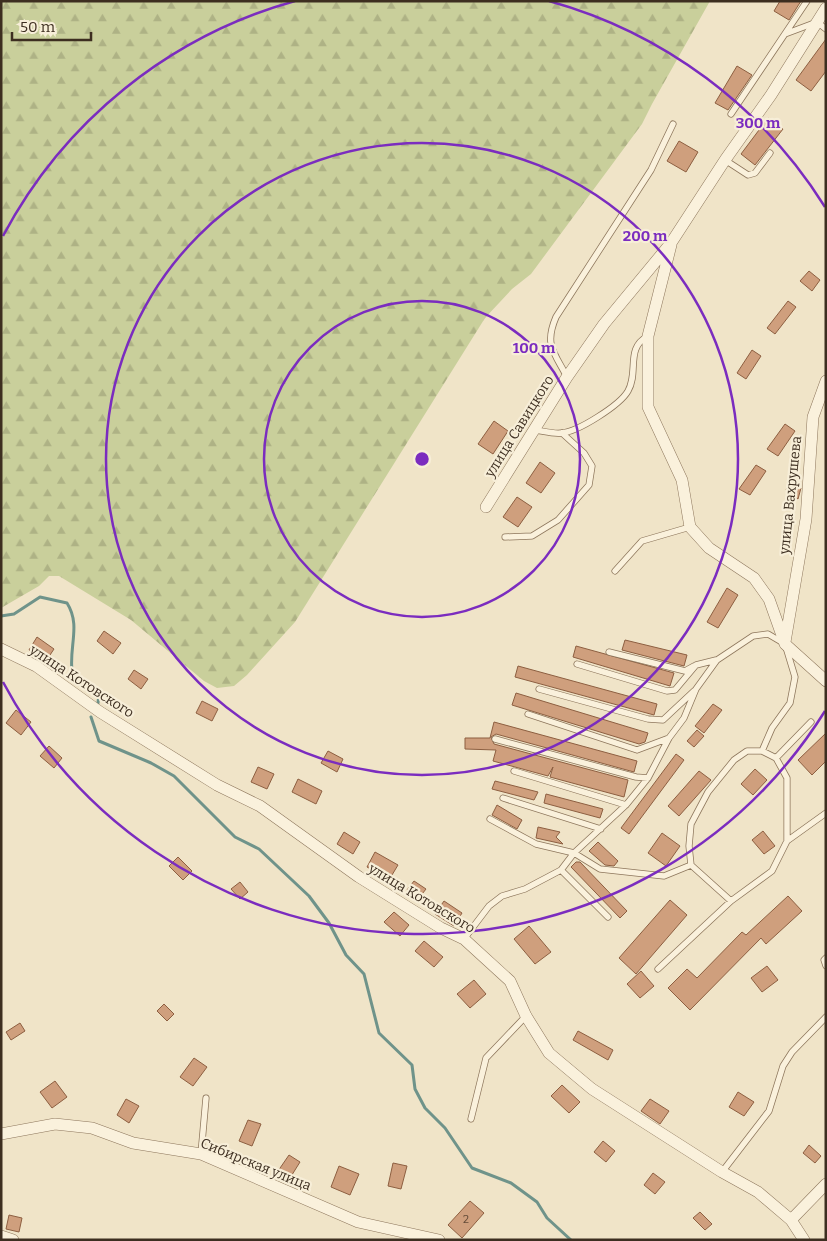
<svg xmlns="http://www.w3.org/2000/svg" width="827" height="1241" viewBox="0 0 827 1241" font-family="Bitter,serif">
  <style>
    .forest { fill: url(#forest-firs) }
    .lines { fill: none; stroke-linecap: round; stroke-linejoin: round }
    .stream { stroke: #6f938a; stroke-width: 3 }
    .building { fill: #cf9f7d; stroke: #8d5f41 }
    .service-casing { stroke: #8d765c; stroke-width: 7 }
    .minor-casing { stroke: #8d765c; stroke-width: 12 }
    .service { stroke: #faf1dc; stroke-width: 5.5 }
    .minor { stroke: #faf1dc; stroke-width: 11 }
    .ring { fill: none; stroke: #7b2cbf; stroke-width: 2.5 }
    .labels { text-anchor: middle; stroke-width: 4.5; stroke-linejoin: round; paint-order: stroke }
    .number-label { font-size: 11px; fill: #624a37 }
    .street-label { font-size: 14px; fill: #3d2e20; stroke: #f7eed8 }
    .centre { fill: #7b2cbf; stroke: #f7eed8; stroke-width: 2.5 }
    .ring-label { font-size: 15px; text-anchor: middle; font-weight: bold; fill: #7b2cbf; stroke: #f7eed8; stroke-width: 4.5; stroke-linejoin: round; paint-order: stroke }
  </style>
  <defs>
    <pattern id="forest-firs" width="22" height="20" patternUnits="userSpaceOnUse" patternTransform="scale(1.25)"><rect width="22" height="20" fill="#c9cf9b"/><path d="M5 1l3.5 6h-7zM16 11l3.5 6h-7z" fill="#aeb285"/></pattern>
  </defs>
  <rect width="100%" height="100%" fill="#f0e4c8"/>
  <path class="forest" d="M 1,1 L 710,1 L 652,104 L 642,124 L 531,274 L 512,289 L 485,318 L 295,622 L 247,675 L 234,686 L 217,688 L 204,681 L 131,620 L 59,576 L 49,576 L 39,586 L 1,608 Z"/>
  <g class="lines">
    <path class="stream" d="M 1,616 L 14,614 L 40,597 L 67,603 C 81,625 69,646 72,671 L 99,693 L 98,703
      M 91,717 L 99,741 L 151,763 L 174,776 L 235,837 L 259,849 L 309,896 L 329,923 L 346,955 L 364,974 L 379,1033 L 412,1065 L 415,1089 L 425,1108 L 445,1128 L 472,1168 L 511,1183 L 537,1202 L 547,1218 L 571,1240"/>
  </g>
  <path class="building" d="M 780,1 L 801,1 L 789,20 L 774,11 Z
    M 826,39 L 826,71 L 811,91 L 796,80 Z
    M 737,66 L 752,75 L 728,110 L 715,103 Z
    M 768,118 L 783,129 L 755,165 L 741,154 Z
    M 679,141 L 698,152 L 686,172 L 667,161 Z
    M 809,271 L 820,280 L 812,291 L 800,281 Z
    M 788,301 L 796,307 L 775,334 L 767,328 Z
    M 752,350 L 761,356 L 746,379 L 737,373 Z
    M 494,421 L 508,431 L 493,454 L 478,444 Z
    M 785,424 L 795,431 L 778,456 L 767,449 Z
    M 540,462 L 555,473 L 541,493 L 526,483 Z
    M 756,465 L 766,471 L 750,495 L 739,489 Z
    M 792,481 L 801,488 L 798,499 L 786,490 Z
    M 517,497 L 532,507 L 518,527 L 503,517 Z
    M 727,588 L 738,595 L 718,628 L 707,622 Z
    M 104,631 L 121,643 L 113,654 L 97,641 Z
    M 37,637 L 54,649 L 46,661 L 29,650 Z
    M 625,640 L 687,655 L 684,666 L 622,650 Z
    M 576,646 L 674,673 L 670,686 L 573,657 Z
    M 518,666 L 657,704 L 654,715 L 515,677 Z
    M 134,670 L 148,679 L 141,689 L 128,679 Z
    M 516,693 L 648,733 L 645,742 L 639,744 L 512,705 Z
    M 202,701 L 218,709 L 212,721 L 196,713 Z
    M 713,704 L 722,710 L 704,733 L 695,726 Z
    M 16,710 L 31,722 L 21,735 L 6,723 Z
    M 494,722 L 637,761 L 634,772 L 496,734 L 491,737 L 494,744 L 628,780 L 624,797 L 550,777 L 553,767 L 548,776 L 493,761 L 496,750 L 465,749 L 465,738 L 490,738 Z
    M 697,730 L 704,736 L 694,747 L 687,741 Z
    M 826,733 L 826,761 L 812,775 L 798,760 Z
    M 49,746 L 62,758 L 54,768 L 40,756 Z
    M 328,751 L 343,759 L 337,772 L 321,763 Z
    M 676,754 L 684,760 L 629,834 L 621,828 Z
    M 258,767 L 274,774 L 267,789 L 251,782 Z
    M 755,769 L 767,780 L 753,795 L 741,784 Z
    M 699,771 L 711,780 L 679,816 L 668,806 Z
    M 298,779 L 322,791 L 316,804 L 292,792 Z
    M 495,781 L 538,792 L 534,800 L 492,789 Z
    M 546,794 L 603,809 L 600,818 L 544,803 Z
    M 497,805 L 522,820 L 517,829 L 492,815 Z
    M 538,827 L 560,832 L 556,837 L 563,844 L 536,838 Z
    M 763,831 L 775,846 L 764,854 L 752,840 Z
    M 344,832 L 360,842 L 353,854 L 337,844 Z
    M 662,833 L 680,846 L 666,866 L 648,853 Z
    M 598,842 L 618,861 L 614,866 L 605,865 L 589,851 Z
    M 375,852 L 398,865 L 389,880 L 367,867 Z
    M 178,857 L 192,871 L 183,880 L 169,866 Z
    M 576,862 L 580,862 L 627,911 L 620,918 L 571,867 Z
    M 414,881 L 426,889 L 419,898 L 407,890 Z
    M 240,882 L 248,892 L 240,899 L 231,889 Z
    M 788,896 L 802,911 L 766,944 L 761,938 L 690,1010 L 668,988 L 687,969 L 697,978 L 742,932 L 746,935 Z
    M 670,900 L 687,915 L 636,974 L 619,958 Z
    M 444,901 L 462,913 L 454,926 L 435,914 Z
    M 394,912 L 409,925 L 400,936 L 384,922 Z
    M 529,926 L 551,952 L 535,964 L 514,939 Z
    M 424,941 L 443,957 L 434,967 L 415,951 Z
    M 767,966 L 778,980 L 762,992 L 751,978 Z
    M 641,971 L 654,986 L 640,998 L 627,984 Z
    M 474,980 L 486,994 L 470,1008 L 457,994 Z
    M 164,1004 L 174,1014 L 167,1021 L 157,1011 Z
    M 20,1023 L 25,1031 L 11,1040 L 6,1032 Z
    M 578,1031 L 613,1050 L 608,1060 L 573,1040 Z
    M 194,1058 L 207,1067 L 193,1086 L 180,1077 Z
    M 55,1081 L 67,1097 L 52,1108 L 40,1092 Z
    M 562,1085 L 580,1102 L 569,1113 L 551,1096 Z
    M 738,1092 L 754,1102 L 744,1116 L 729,1107 Z
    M 126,1099 L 139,1106 L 129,1123 L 117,1115 Z
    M 650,1099 L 669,1111 L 660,1124 L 641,1111 Z
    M 248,1120 L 261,1124 L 252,1146 L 239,1141 Z
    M 603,1141 L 615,1151 L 606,1162 L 594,1152 Z
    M 809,1145 L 821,1156 L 815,1163 L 803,1153 Z
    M 289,1155 L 300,1162 L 290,1178 L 278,1171 Z
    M 393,1163 L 407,1166 L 401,1189 L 388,1186 Z
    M 339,1166 L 359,1174 L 350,1195 L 331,1187 Z
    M 653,1173 L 665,1182 L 655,1194 L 644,1185 Z
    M 470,1201 L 484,1213 L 462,1238 L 448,1225 Z
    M 700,1212 L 712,1224 L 705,1230 L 693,1218 Z
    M 9,1215 L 22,1218 L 19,1232 L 6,1229 Z"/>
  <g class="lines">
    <defs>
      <path id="service" d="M 785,34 L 817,22 L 826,29
        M 731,114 L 807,1
        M 725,160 L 748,175 L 755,173 L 770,153
        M 567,377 C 554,352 544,345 556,317 L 651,170 L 673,124
        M 535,430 C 543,431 553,434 561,433 C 578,432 620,405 628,391 C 639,372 625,348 648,336
        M 505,537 L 532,536 L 558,520 L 589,485 L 592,466 L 584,453 L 562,433
        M 615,571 L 642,541 L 690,527
        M 609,652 L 685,671 L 694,666
        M 577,664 L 667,691 L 675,690 L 696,665 L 716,660
        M 539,689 L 648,719 L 663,720 L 694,691
        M 528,714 L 637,750 L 669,738
        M 495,739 L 636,777 L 648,778
        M 776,758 L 811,722
        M 514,771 L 626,805
        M 503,798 L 601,829
        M 490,819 L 536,844 L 574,853 L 600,869 L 664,876 L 691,865
        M 561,870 L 608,917
        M 731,901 L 691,865 L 689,846 L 691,824 L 708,792 L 734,760 L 747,751 L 762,751 L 776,758 L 787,778 L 787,841
        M 464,939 L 489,906 L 502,896 L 525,889 L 561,870 L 574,853 L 626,805 L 648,778 L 669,738 L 684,718 L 696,689 L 717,660 L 753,636 L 768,634 L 785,644 L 795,677 L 790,703 L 772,728 L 762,751
        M 826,958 L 824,960 L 826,966
        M 658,969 L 731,901 L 772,871 L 787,841 L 826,813
        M 471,1119 L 486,1058 L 526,1016
        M 201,1154 L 206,1098
        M 722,1172 L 769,1111 L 783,1066 L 792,1052 L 826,1017"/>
      <path id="minor" d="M 671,245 L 648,336 L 648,407 L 682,480 L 690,527 L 709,548 L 754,578 L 769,599 L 785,644 L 826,681
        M 486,507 L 567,377 L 604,324 L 671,243 L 725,160 L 771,95 L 826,8
        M 785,642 L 806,519 L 813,417 L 826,381
        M 1,649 L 36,666 L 100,712 L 217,785 L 260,806 L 359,877 L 441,928 L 464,939 L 510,981 L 526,1016 L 549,1053 L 592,1089 L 722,1172 L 758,1192 L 791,1220 L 804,1240
        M 1,1134 L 55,1124 L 92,1128 L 133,1143 L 201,1154 L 358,1222 L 439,1240
        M 791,1220 L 826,1184
        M 1,1236 L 13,1240"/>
    </defs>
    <use href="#service" class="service-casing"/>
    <use href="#minor" class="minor-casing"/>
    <use href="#service" class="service"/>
    <use href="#minor" class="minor"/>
  </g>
  <g class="ring">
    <circle cx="422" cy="459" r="158"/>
    <circle cx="422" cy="459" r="316"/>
    <path d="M825 711A475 475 0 0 1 3 682M3 236A475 475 0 0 1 295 1M549 1A475 475 0 0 1 825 207"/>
  </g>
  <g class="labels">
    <g class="number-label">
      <text x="466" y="1223">2</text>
    </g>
    <g class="street-label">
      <text transform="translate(519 426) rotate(-58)" y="5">улица Савицкого</text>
      <text transform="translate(790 495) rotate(-84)" y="5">улица Вахрушева</text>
      <text transform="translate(82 681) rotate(33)" y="5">улица Котовского</text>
      <text transform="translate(422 898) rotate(31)" y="5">улица Котовского</text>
      <text transform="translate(256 1164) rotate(22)" y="5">Сибирская улица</text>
    </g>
  </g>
  <circle cx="422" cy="459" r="8" class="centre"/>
  <g class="ring-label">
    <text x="758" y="128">300 m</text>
    <text x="645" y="241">200 m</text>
    <text x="534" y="353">100 m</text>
  </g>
  <rect width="827" height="1241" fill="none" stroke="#3d2e20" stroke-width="5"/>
  <path d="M12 32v8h79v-8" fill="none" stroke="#3d2e20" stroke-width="2.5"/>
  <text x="20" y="32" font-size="15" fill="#3d2e20" stroke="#f7eed8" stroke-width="4" paint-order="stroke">50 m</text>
</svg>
